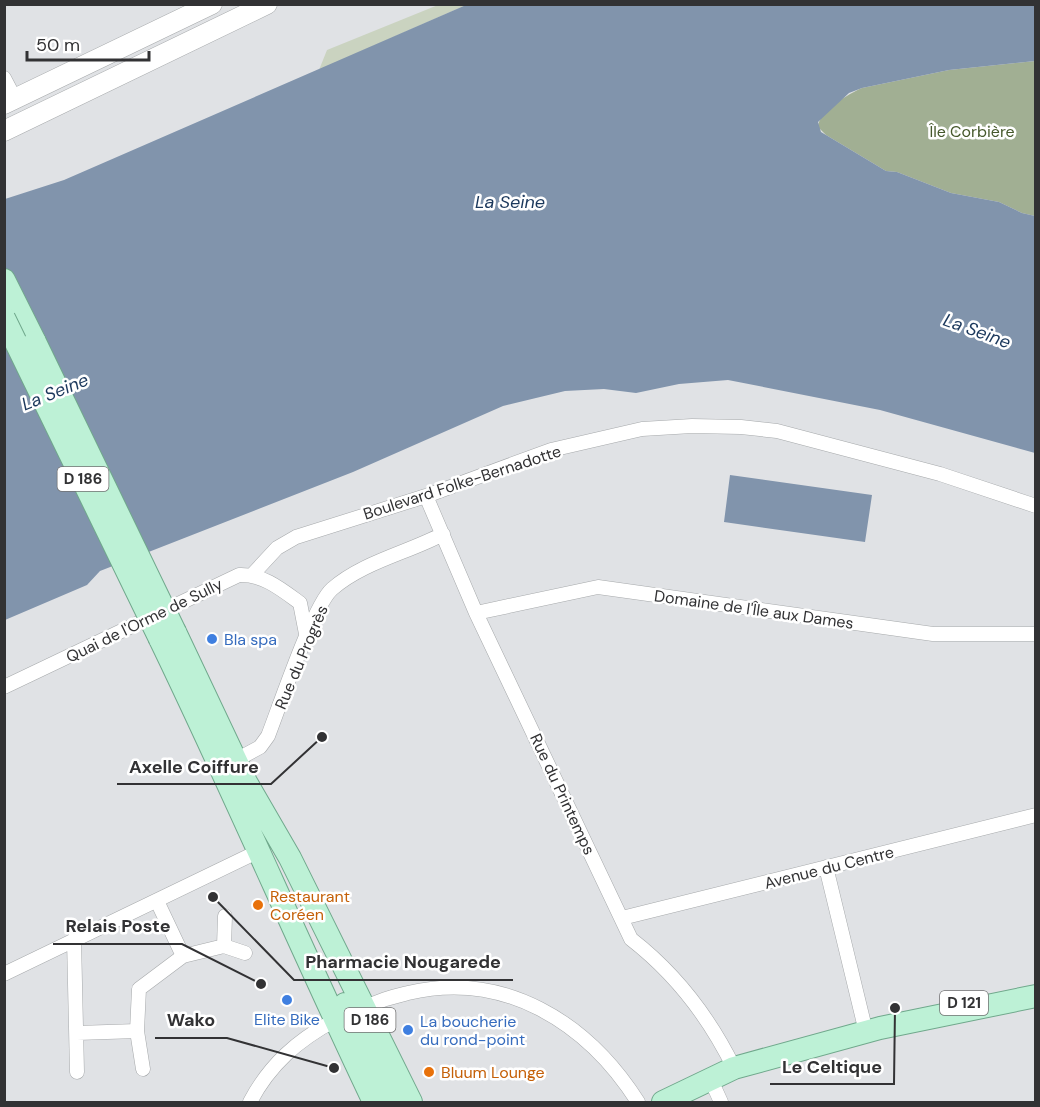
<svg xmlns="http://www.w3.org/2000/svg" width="1040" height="1107" viewBox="0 0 1040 1107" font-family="'DM Sans',sans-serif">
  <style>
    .green { fill: #cad3c0 }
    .forest { fill: #a1af93 }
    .water { fill: #8194ac }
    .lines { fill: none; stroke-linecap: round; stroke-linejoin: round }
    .minor-casing { stroke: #a6a9ab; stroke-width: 15 }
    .secondary-casing { stroke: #a6a9ab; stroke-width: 21 }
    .primary-casing { stroke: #70a88c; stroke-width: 24 }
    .minor { stroke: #fff; stroke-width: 14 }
    .secondary { stroke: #fff; stroke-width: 20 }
    .primary { stroke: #bdf1d6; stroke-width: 22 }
    .primary-bridge-casing { stroke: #70a88c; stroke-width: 24; stroke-linecap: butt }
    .primary-bridge { stroke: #bdf1d6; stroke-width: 22 }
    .shop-dot { fill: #3f7fe0; stroke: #fff; stroke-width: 2 }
    .food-dot { fill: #e8710a; stroke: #fff; stroke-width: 2 }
    .labels { text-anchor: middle; stroke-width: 5; stroke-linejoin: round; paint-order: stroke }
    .shield { fill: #fff; stroke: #707071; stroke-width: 1.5 }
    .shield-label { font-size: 15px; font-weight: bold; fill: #323234 }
    .park-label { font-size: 16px; fill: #46592c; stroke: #fff }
    .street-label { font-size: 16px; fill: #323234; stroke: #fff }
    .shop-label { font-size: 16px; fill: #366cbe; stroke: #fff; text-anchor: start }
    .food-label { font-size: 16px; fill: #c56008; stroke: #fff; text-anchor: start }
    .water-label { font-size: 18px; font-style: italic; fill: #1b385c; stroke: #fff }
    .leader { fill: none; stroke: #323234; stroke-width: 2 }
    .callout-dot { fill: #323234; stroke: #fff; stroke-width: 2 }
    .callout-label { font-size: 18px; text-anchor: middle; font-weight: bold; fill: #323234; stroke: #fff; stroke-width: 5; stroke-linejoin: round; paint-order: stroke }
  </style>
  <rect width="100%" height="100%" fill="#e0e2e5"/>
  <path class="green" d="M 438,5 L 466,5 L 319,70 L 327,50 Z"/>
  <path class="forest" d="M 1035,61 L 1035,216 L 1022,213 L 999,202 L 951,193 L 897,172 L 886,171 L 826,135 L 818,127 C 818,112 850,93 862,88 L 949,70 Z"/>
  <path class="water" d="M 466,5 L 1035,5 L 1035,61 L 949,70 L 862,88 L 849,93 L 818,122 L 821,132 L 886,171 L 897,172 L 951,193 L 999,202 L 1022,213 L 1035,216 L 1035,453 L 880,410 L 728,380 L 679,384 L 636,393 L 604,389 L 565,391 L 503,406 L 353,472 L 100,571 L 87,585 L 5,620 L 5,199 L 64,180 Z
    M 730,475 L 872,495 L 865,542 L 724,522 Z"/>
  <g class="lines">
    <defs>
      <path id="minor" d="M 4,78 L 15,99
        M 426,496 L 476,613 L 631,939 C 676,974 709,1017 734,1068
        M 252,575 L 277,548 L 296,537 L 426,496 L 551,450 L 642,429 L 692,426 L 741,427 L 777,431 L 940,474 L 1036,506
        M 476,613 L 598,587 L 933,634 L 1036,634
        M 4,687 L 239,575 C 263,574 281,589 300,603 L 307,639
        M 236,760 L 260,747 L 268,736 C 279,708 313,606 332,589 C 363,562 407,553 443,534
        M 826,867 L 866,1032
        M 622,918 L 1036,815
        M 74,939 L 77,1072
        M 224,946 L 245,953
        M 183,956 L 224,946 L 225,916
        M 4,974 L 257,852
        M 365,1008 C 379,1000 392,997 408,993 C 504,970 587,1022 638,1102
        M 137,1031 L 143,1069
        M 77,1033 L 137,1031 L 139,989 L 183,956 L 157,901
        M 710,1078 L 721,1102
        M 250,1102 C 270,1064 298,1040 335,1020"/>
      <path id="secondary" d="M 4,104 L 212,4
        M 4,131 L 267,4"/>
      <path id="primary" d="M 4,280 L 35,342
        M 175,632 L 246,782 L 290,858 L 411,1102
        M 160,639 C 234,792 301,949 374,1102
        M 345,1004 L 392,1102
        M 663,1102 L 734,1068 L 880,1028 L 1036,996"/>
    </defs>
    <use href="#minor" class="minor-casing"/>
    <use href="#secondary" class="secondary-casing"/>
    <use href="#primary" class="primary-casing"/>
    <use href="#minor" class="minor"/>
    <use href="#secondary" class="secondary"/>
    <use href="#primary" class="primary"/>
    <defs>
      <path id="primary-bridge" d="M 4,318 L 160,639
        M 35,342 L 175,632"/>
    </defs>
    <use href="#primary-bridge" class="primary-bridge-casing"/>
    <use href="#primary-bridge" class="primary-bridge"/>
  </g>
  <g class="shop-dot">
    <circle cx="212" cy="639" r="6"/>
    <circle cx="287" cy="1000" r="6"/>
    <circle cx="408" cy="1030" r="6"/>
  </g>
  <g class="food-dot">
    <circle cx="258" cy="905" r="6"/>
    <circle cx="429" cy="1072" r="6"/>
  </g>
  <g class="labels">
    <g class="shield">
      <rect x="57.5" y="467" width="51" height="24" rx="4.5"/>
      <rect x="940" y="991" width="48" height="24" rx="4.5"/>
      <rect x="344.5" y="1008" width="51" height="24" rx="4.5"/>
    </g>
    <g class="shield-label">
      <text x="83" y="484">D 186</text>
      <text x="964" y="1008">D 121</text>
      <text x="370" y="1025">D 186</text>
    </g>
    <g class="park-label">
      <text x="972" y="137">Île Corbière</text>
    </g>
    <g class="street-label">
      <text transform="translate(462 482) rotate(-18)" y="6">Boulevard Folke-Bernadotte</text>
      <text transform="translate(754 609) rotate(8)" y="6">Domaine de l'Île aux Dames</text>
      <text transform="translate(144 620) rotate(-26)" y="6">Quai de l'Orme de Sully</text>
      <text transform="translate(301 657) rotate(-67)" y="6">Rue du Progrès</text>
      <text transform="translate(563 794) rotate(65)" y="6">Rue du Printemps</text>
      <text transform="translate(829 867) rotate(-14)" y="6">Avenue du Centre</text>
    </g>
    <g class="shop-label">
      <text x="224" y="645">Bla spa</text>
      <text x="287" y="1025" text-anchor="middle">Elite Bike</text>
      <text x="420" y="1027">La boucherie<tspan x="420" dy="18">du rond-point</tspan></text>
    </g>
    <g class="food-label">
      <text x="270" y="902">Restaurant<tspan x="270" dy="18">Coréen</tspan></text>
      <text x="441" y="1078">Bluum Lounge</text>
    </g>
    <g class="water-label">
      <text x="510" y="208">La Seine</text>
      <text transform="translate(977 331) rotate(20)" y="6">La Seine</text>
      <text transform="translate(55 392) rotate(-22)" y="6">La Seine</text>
    </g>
  </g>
  <path class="leader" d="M322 737L271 784H117M261 984L182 944H53M213 897L294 980H513M334 1068L227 1038H155M895 1008L894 1084H770"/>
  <g class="callout-dot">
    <circle cx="322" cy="737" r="6"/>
    <circle cx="261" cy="984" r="6"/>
    <circle cx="213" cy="897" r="6"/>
    <circle cx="334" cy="1068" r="6"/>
    <circle cx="895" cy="1008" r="6"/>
  </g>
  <g class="callout-label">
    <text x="194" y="773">Axelle Coiffure</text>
    <text x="118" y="932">Relais Poste</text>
    <text x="403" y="968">Pharmacie Nougarede</text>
    <text x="191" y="1026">Wako</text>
    <text x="832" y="1073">Le Celtique</text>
  </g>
  <rect width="1040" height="1107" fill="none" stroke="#323234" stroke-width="12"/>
  <path d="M27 51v9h122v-9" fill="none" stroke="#323234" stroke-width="3"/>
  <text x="36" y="51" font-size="18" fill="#323234" stroke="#ffffff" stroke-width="4.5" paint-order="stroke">50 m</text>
</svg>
